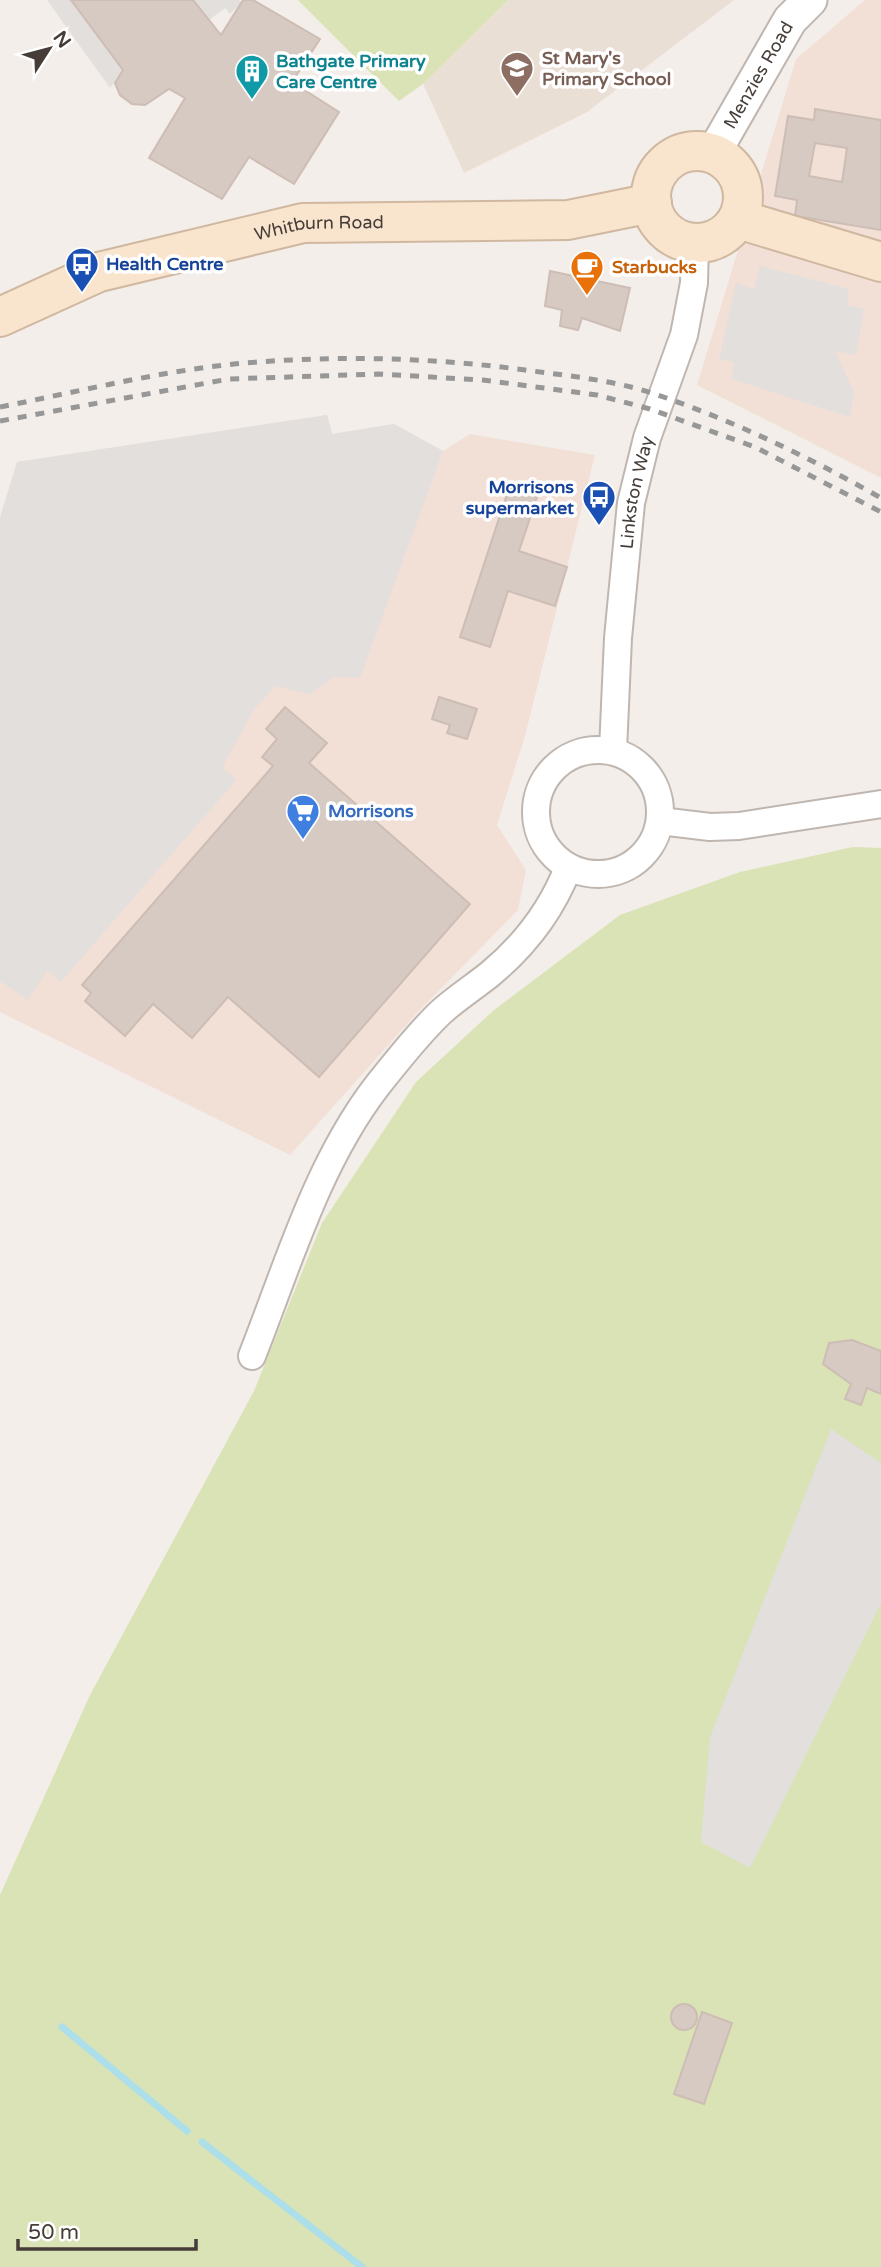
<svg xmlns="http://www.w3.org/2000/svg" width="881" height="2267" viewBox="0 0 881 2267" font-family="'Varela Round',sans-serif">
  <style>
    .commercial { fill: #f2e0d7 }
    .education { fill: #eadfd5 }
    .green { fill: #d9e3b6 }
    .parking { fill: #e2dfdd }
    .lines { fill: none; stroke-linecap: round; stroke-linejoin: round }
    .stream { stroke: #acdfe9; stroke-width: 7 }
    .building { fill: #d6cac3; stroke: #cdbdb4; stroke-width: 2; fill-rule: evenodd }
    .minor-casing { stroke: #c0b6b0; stroke-width: 30 }
    .tertiary-casing { stroke: #c0b6b0; stroke-width: 37 }
    .secondary-casing { stroke: #d0b8a0; stroke-width: 42 }
    .minor { stroke: #fff; stroke-width: 26 }
    .tertiary { stroke: #fff; stroke-width: 33 }
    .secondary { stroke: #f9e4cd; stroke-width: 38 }
    .rail { stroke: #979797; stroke-width: 5; stroke-dasharray: 9 9; stroke-linecap: butt }
    .labels { text-anchor: middle; stroke-width: 7; stroke-linejoin: round; paint-order: stroke }
    .education-label { font-size: 18px; font-weight: bold; fill: #785e54; stroke: #fff; text-anchor: start }
    .culture-label { font-size: 18px; font-weight: bold; fill: #0d838f; stroke: #fff; text-anchor: start }
    .street-label { font-size: 18px; fill: #463d38; stroke: #fff }
    .transit-label { font-size: 18px; font-weight: bold; fill: #164399; stroke: #fff; text-anchor: start }
    .food-label { font-size: 18px; font-weight: bold; fill: #c56008; stroke: #fff; text-anchor: start }
    .shop-label { font-size: 18px; font-weight: bold; fill: #366cbe; stroke: #fff; text-anchor: start }
  </style>
  <rect width="100%" height="100%" fill="#f3eee9"/>
  <path class="commercial" d="M 865,0 L 881,0 L 881,478 L 697,385 L 796,59 Z
    M 327,415 L 332,434 L 394,424 L 443,451 L 470,434 L 595,455 L 525,736 L 497,825 L 526,870 L 518,910 L 416,1014 L 290,1155 L 0,1012 L 0,518 L 17,462 Z"/>
  <path class="education" d="M 508,0 L 734,0 L 587,112 L 464,173 L 423,84 Z"/>
  <path class="green" d="M 298,0 L 508,0 L 423,84 L 399,101 Z
    M 853,847 L 881,848 L 881,2267 L 0,2267 L 0,1895 L 90,1695 L 254,1391 L 322,1223 L 416,1082 L 494,1010 L 620,915 L 740,872 Z"/>
  <path class="parking" d="M 47,0 L 71,0 L 123,70 L 110,88 Z
    M 193,0 L 239,0 L 241,3 L 230,14 L 225,8 L 209,20 Z
    M 760,266 L 849,289 L 847,305 L 864,309 L 856,355 L 835,351 L 854,392 L 850,417 L 732,379 L 734,362 L 719,359 L 736,283 L 754,289 Z
    M 327,415 L 332,434 L 394,424 L 443,451 L 360,678 L 335,677 L 310,694 L 275,686 L 253,711 L 222,768 L 237,779 L 58,985 L 60,981 L 47,971 L 28,1000 L 0,981 L 0,518 L 17,462 Z
    M 831,1429 L 881,1463 L 881,1603 L 750,1868 L 701,1842 L 710,1737 Z"/>
  <g class="lines">
    <path class="stream" d="M 62,2027 L 187,2131
      M 202,2142 L 362,2267"/>
  </g>
  <path class="building" d="M 71,0 L 193,0 L 221,35 L 243,0 L 253,0 L 320,39 L 292,82 L 339,112 L 294,184 L 249,157 L 222,199 L 149,158 L 185,98 L 169,89 L 145,105 L 132,104 L 120,95 L 115,83 L 123,70 Z
    M 815,109 L 881,120 L 881,230 L 795,216 L 797,200 L 775,196 L 788,116 L 814,120 ZM 815,143 L 847,148 L 842,182 L 809,176 Z
    M 550,271 L 630,288 L 620,331 L 582,318 L 578,330 L 560,326 L 562,310 L 545,306 Z
    M 509,488 L 537,497 L 519,551 L 567,567 L 555,606 L 508,591 L 490,647 L 460,637 Z
    M 439,697 L 477,709 L 467,739 L 447,733 L 450,725 L 432,719 Z
    M 285,707 L 327,743 L 309,763 L 470,904 L 319,1077 L 228,997 L 192,1038 L 153,1004 L 125,1036 L 85,1001 L 91,993 L 82,985 L 273,766 L 262,757 L 277,739 L 266,729 Z
    M 852,1340 L 881,1351 L 881,1394 L 867,1388 L 861,1405 L 845,1399 L 851,1384 L 823,1364 L 829,1343 Z
    M671 2017a13 13 0 1 1 26 0a13 13 0 1 1-26 0Z
    M 702,2012 L 732,2023 L 704,2104 L 674,2094 Z"/>
  <g class="lines">
    <defs>
      <g id="minor">
        <circle cx="598" cy="812" r="62"/>
        <path id="s1" d="M 613,750 L 618,638 L 631,503 L 647,438 L 684,335 L 694,283 L 695,243"/>
        <path d="M 660,821 L 710,827 L 739,826 L 881,804"/>
        <path d="M 252,1356 C 288,1265 317,1164 377,1086 C 397,1061 417,1035 440,1013 C 455,999 474,987 490,974 C 525,945 552,909 568,868"/>
      </g>
      <g id="tertiary">
        <path id="s2" d="M 713,154 L 790,20 L 810,0"/>
      </g>
      <g id="secondary">
        <circle cx="697" cy="197" r="46"/>
        <path d="M 738,219 L 881,262"/>
        <path id="s3" d="M 0,317 L 99,272 L 303,223 L 568,220 L 652,203"/>
      </g>
    </defs>
    <use href="#minor" class="minor-casing"/>
    <use href="#tertiary" class="tertiary-casing"/>
    <use href="#secondary" class="secondary-casing"/>
    <use href="#minor" class="minor"/>
    <use href="#tertiary" class="tertiary"/>
    <use href="#secondary" class="secondary"/>
    <path class="rail" d="M 0,407 C 77,392 156,372 234,364 C 331,355 429,357 525,370 C 569,376 613,380 655,394 C 734,421 809,457 881,498
      M 0,421 L 229,379 L 378,374 L 483,380 L 597,395 L 650,409 L 755,447 L 881,512"/>
  </g>
  <defs>
    <symbol id="school-pin" viewBox="-11 -11 22 30"><path d="M0 17L-7.5 6A9.5 9.5 0 1 1 7.5 6Z" fill="#8d6e63" stroke="#fff"/><path d="M0-5L7-2L0 1L-7-2ZM-4 1L0 2.5L4 1V4Q0 6-4 4Z" fill="#fff"/></symbol>
    <symbol id="building-pin" viewBox="-11 -11 22 30"><path d="M0 17L-7.5 6A9.5 9.5 0 1 1 7.5 6Z" fill="#0f9aa8" stroke="#fff"/><path d="M-4-6H4V6H1V3H-1V6H-4ZM-2.5-4.3h1.7v1.8h-1.7ZM.8-4.3h1.7v1.8H.8ZM-2.5-1h1.7V.8h-1.7ZM.8-1h1.7V.8H.8Z" fill="#fff"/></symbol>
    <symbol id="bus-pin" viewBox="-11 -11 22 30"><path d="M0 17L-7.5 6A9.5 9.5 0 1 1 7.5 6Z" fill="#1a4fb4" stroke="#fff"/><path d="M-5-6H5V4H4V6H2V4H-2V6H-4V4H-5ZM-3.5-4V0h7V-4ZM-3.5 1.2v1.5H-2V1.2ZM2 1.2v1.5H3.5V1.2Z" fill="#fff"/></symbol>
    <symbol id="cafe-pin" viewBox="-11 -11 22 30"><path d="M0 17L-7.5 6A9.5 9.5 0 1 1 7.5 6Z" fill="#e8710a" stroke="#fff"/><path d="M-5.5-4.5H6V0H3Q3 3.5 0 3.5H-2.5Q-5.5 3.5-5.5 0ZM3-3.2v2h1.7v-2ZM-6 4.5H4V6H-6Z" fill="#fff"/></symbol>
    <symbol id="supermarket-pin" viewBox="-11 -11 22 30"><path d="M0 17L-7.5 6A9.5 9.5 0 1 1 7.5 6Z" fill="#3f7fe0" stroke="#fff"/><path d="M-6-5.5h2.5l.6 2H6L4.5 2H-2.5L-4.4-4H-6ZM-1.5 3.2a1.3 1.3 0 1 0 .1 0ZM3 3.2a1.3 1.3 0 1 0 .1 0Z" fill="#fff"/></symbol>
  </defs>
  <g fill-rule="evenodd">
    <use href="#school-pin" x="498" y="49" width="38" height="52"/>
    <use href="#building-pin" x="233" y="52" width="38" height="52"/>
    <use href="#bus-pin" x="63" y="245" width="38" height="52"/>
    <use href="#cafe-pin" x="568" y="248" width="38" height="52"/>
    <use href="#bus-pin" x="580" y="478" width="38" height="52"/>
    <use href="#supermarket-pin" x="284" y="792" width="38" height="52"/>
  </g>
  <g class="labels">
    <g class="education-label">
      <text x="542" y="64">St Mary's<tspan x="542" dy="21">Primary School</tspan></text>
    </g>
    <g class="culture-label">
      <text x="276" y="67">Bathgate Primary<tspan x="276" dy="21">Care Centre</tspan></text>
    </g>
    <g class="street-label">
      <text dy="6" stroke="none"><textPath href="#s2" startOffset="91">Menzies Road</textPath></text>
      <text dy="6" stroke="none"><textPath href="#s3" startOffset="334">Whitburn Road</textPath></text>
      <text dy="6" stroke="none"><textPath href="#s1" startOffset="259">Linkston Way</textPath></text>
    </g>
    <g class="transit-label">
      <text x="106" y="270">Health Centre</text>
      <text x="574" y="493" text-anchor="end">Morrisons<tspan x="574" dy="21">supermarket</tspan></text>
    </g>
    <g class="food-label">
      <text x="612" y="273">Starbucks</text>
    </g>
    <g class="shop-label">
      <text x="328" y="817">Morrisons</text>
    </g>
  </g>
  <g transform="translate(49 49) rotate(54)" stroke="#ffffff" stroke-width="5" paint-order="stroke">
  <path d="M0-5L12 26L0 18L-12 26Z" fill="#463d38"/>
  <text y="-10" font-size="19" font-weight="bold" text-anchor="middle" fill="#463d38">N</text>
  </g>
  <path d="M18 2239v10h178v-10" fill="none" stroke="#463d38" stroke-width="3.5"/>
  <text x="28" y="2239" font-size="21" fill="#463d38" stroke="#ffffff" stroke-width="5" paint-order="stroke">50 m</text>
</svg>
